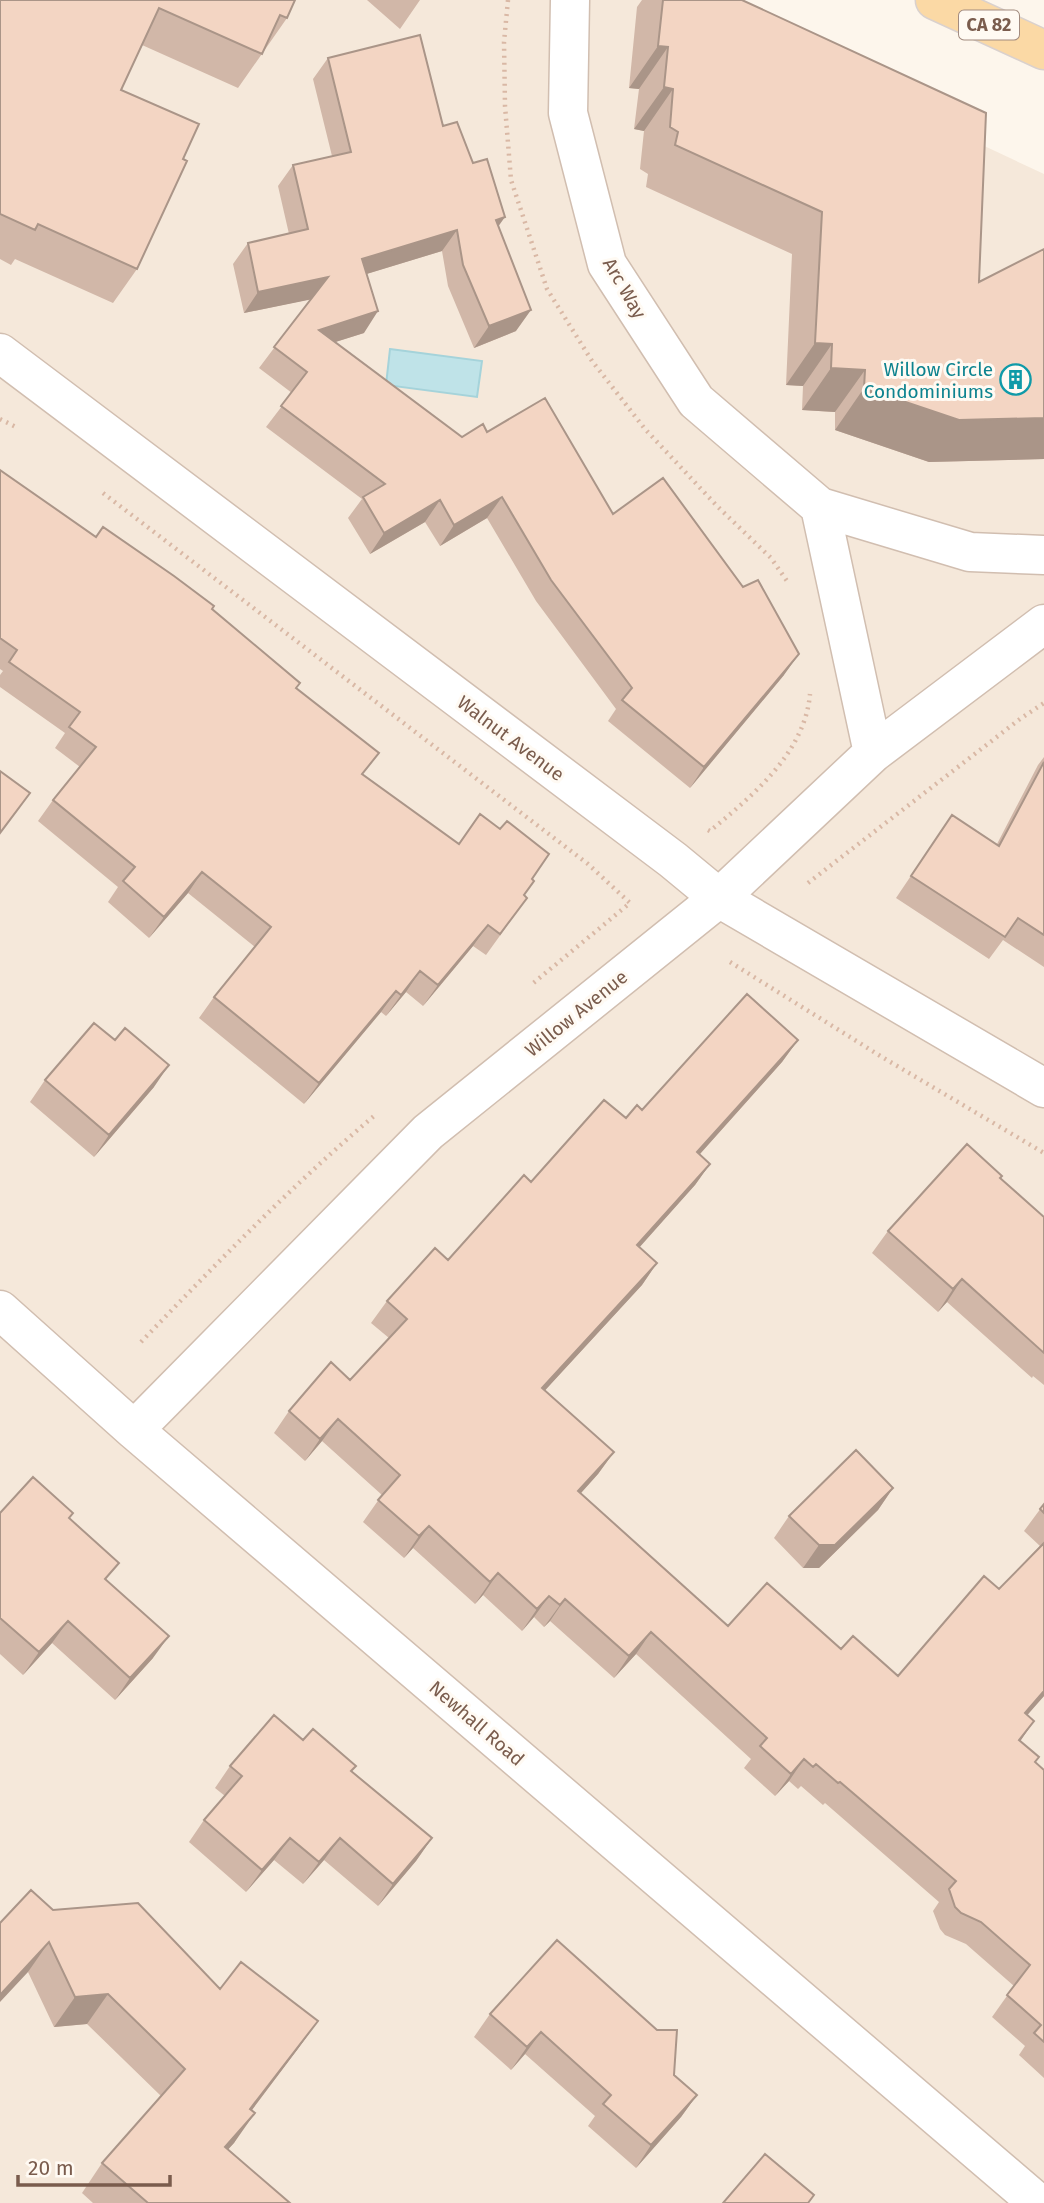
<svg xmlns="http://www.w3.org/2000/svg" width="1044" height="2203" viewBox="0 0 1044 2203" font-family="'Fira Sans',sans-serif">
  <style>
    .residential { fill: #f5e8da }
    .water { fill: #bfe3e8; stroke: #a5d3da; stroke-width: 2 }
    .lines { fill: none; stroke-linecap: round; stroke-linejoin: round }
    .minor-casing { stroke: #d1beb0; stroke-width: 41 }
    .major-casing { stroke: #dad1cd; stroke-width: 41 }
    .path { stroke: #d9b8a5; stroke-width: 4.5; stroke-dasharray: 2 5; stroke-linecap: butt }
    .minor { stroke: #fff; stroke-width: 38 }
    .major { stroke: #fbd9a5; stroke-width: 38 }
    .wall { fill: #d1b7a8 }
    .shaded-wall { fill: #aa9588 }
    .building { fill: #f3d5c3; stroke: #aa9588; stroke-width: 2 }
    .labels { text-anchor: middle; stroke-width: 6; stroke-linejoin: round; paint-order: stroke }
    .shield { fill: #fffaf3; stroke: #a28b7f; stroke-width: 2 }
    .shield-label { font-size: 18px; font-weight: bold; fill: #7a5c4d }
    .street-label { font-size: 19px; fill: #7a5c4d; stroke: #fffaf3 }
    .culture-label { font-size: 19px; fill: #0d838f; stroke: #fffaf3; text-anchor: end }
  </style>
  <rect width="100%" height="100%" fill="#fdf6ec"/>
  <path class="residential" d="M 0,0 L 672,0 L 1044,174 L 1044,2203 L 0,2203 Z"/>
  <path class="water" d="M 390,349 L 482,361 L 477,397 L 386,385 Z"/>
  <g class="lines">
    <defs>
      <path id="minor" d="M 570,0 L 568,113 L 607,264 L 696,401 L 820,507 L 970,552 L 1044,555
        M 0,353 L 673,860 L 719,898 L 1044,1088
        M 820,507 L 873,753
        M 0,1310 L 134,1430 L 1038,2203
        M 134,1430 L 428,1132 L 719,898 L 873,753 L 1044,624"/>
      <path id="major" d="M 935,0 L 1044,50"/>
    </defs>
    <use href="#minor" class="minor-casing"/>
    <use href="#major" class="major-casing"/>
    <path class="path" d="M 508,0 L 504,42 L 505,106 L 511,180 L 547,289 L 592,361 L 645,429 L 717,506 L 771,558 L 787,581
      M 0,419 L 18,428
      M 103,493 L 588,864 L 630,903 L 531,985
      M 708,830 L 710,831 C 752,796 805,753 810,694
      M 808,883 L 1020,719 L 1044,703
      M 730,962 L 882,1057 L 1044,1153
      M 141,1342 C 216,1264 291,1186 374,1116"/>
    <use href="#minor" class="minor"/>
    <use href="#major" class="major"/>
  </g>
  <path class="wall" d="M 0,0 L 295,0 L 287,18 L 238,88 L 142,45 L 121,90 L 183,159 L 137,269 L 113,303 L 15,259 L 11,265 L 0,259 Z
    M 367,0 L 420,0 L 400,29 Z
    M 642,0 L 742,0 L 979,282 L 1044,249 L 1044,459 L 929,462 L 835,430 L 835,412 L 802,410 L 803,386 L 786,385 L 792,254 L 646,187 L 648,174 L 640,169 L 644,131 L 634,129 L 639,89 L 629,88 L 637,7 Z
    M 328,58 L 443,126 L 498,227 L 516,331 L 474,348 L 448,286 L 442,251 L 366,274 L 364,333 L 335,342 L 462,437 L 487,432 L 613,514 L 784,675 L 690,788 L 608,721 L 616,709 L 536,601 L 487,518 L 440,546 L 425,522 L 370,554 L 348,518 L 362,499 L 266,427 L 292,393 L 259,368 L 311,299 L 244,313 L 233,264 L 248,243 L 289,234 L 278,186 L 293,165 L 332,156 L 313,79 Z
    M 0,470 L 96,537 L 212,609 L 297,688 L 364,775 L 459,844 L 532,879 L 524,895 L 527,898 L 486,955 L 473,946 L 423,1006 L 406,992 L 386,1016 L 381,1012 L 304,1104 L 199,1018 L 214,997 L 255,947 L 188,893 L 149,938 L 108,902 L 118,887 L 38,821 L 53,800 L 80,767 L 55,748 L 65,733 L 0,687 L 0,675 L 3,671 L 0,669 Z
    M 1044,757 L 1044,967 L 1003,940 L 989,959 L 896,898 L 952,815 L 997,844 L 1038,765 Z
    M 798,1040 L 782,1062 L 700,1154 L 710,1164 L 695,1185 L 639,1247 L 657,1263 L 642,1285 L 545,1390 L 614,1452 L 598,1474 L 581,1493 L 728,1626 L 841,1649 L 898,1676 L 999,1589 L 1040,1546 L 1024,1531 L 1044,1504 L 1044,1696 L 1027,1715 L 1034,1721 L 1020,1741 L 1035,1762 L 1044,1770 L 1044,2078 L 1019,2055 L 1025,2046 L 992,2017 L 1014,1986 L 966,1944 L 945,1935 L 940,1929 L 933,1911 L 939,1902 L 825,1803 L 823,1805 L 801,1786 L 798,1789 L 789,1781 L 775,1796 L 744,1768 L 751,1759 L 636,1654 L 614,1678 L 550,1621 L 544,1627 L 534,1617 L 522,1631 L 483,1595 L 475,1604 L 413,1548 L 404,1558 L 363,1522 L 382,1495 L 322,1441 L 305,1461 L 274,1433 L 289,1411 L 350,1380 L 389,1338 L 371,1323 L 387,1301 L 448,1260 L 531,1182 L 626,1118 L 642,1110 Z
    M 45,1080 L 154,1087 L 94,1157 L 30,1102 Z
    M 1000,1178 L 1044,1217 L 1044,1385 L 1033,1376 L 1032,1378 L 947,1302 L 938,1312 L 872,1253 L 888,1231 Z
    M 893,1488 L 878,1510 L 819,1568 L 803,1568 L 774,1538 L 789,1516 Z
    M 0,1513 L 69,1518 L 107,1580 L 153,1658 L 115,1700 L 52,1643 L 23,1675 L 0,1654 Z
    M 303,1740 L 352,1771 L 432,1838 L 416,1861 L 378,1906 L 324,1860 L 303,1884 L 274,1860 L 246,1892 L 189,1842 L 204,1820 L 225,1796 L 215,1788 L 230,1766 Z
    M 53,1910 L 220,1989 L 318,2021 L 297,2050 L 252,2110 L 234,2143 L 228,2149 L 290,2203 L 93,2203 L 82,2193 L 102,2163 L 161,2096 L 87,2024 L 54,2027 L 28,1972 Z
    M 490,2014 L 674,2075 L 697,2095 L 681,2117 L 636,2168 L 588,2126 L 595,2116 L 525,2054 L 511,2070 L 474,2037 Z"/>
  <path class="shaded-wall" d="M 658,46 L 668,47 L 639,89 L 629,88 Z
    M 664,87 L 673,89 L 644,131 L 634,129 Z
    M 505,217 L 490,238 L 496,220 Z
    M 457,230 L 442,251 L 347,280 L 362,259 Z
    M 328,277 L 313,299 L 244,313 L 258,292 Z
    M 531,310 L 516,331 L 474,348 L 489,326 Z
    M 378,311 L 364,333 L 304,352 L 319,330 Z
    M 815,343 L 832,344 L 803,386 L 786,385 Z
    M 831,368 L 865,370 L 835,412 L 802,410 Z
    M 864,388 L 1044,418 L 1044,459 L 929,462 L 835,430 Z
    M 502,497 L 487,518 L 440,546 L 454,525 Z
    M 440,500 L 425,522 L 370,554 L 384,533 Z
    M 799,654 L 784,675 L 690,788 L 704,767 Z
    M 202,872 L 188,893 L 149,938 L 164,917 Z
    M 488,925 L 473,946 L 423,1006 L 438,985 Z
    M 420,971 L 406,992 L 386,1016 L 401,995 Z
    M 396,991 L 381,1012 L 304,1104 L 319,1083 Z
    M 798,1040 L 782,1062 L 682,1174 L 697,1152 Z
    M 169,1065 L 154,1087 L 94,1157 L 109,1135 Z
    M 710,1164 L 695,1185 L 622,1267 L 637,1245 Z
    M 657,1263 L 642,1285 L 527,1410 L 542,1388 Z
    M 962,1279 L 947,1302 L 938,1312 L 953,1289 Z
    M 338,1419 L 322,1441 L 305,1461 L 320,1439 Z
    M 614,1452 L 598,1474 L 563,1513 L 578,1491 Z
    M 893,1488 L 878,1510 L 819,1568 L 803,1568 L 819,1545 Z
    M 429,1526 L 413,1548 L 404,1558 L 419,1536 Z
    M 498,1573 L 483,1595 L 475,1604 L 490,1582 Z
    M 549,1596 L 534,1617 L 522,1631 L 537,1609 Z
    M 565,1599 L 550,1621 L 544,1627 L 560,1605 Z
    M 68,1621 L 52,1643 L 23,1675 L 39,1652 Z
    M 651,1632 L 636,1654 L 614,1678 L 629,1656 Z
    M 169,1636 L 153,1658 L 115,1700 L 130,1678 Z
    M 1044,1691 L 1044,1696 L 1010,1735 L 1025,1713 Z
    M 1034,1721 L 1019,1743 L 1019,1740 Z
    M 804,1759 L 789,1781 L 775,1796 L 791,1774 Z
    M 290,1838 L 274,1860 L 246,1892 L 262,1870 Z
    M 340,1838 L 324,1860 L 303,1884 L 319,1862 Z
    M 432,1838 L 416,1861 L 378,1906 L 393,1884 Z
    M 49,1942 L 28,1972 L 0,2002 L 0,1995 Z
    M 108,1994 L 87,2024 L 54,2027 L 75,1997 Z
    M 318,2021 L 297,2050 L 230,2139 L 250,2109 Z
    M 541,2032 L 525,2054 L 511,2070 L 527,2047 Z
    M 697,2095 L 681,2117 L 636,2168 L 651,2145 Z
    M 255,2113 L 234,2143 L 204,2176 L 225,2147 Z"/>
  <path class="building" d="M 0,0 L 295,0 L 287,18 L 280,15 L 262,54 L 159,8 L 121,90 L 199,124 L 183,159 L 187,161 L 137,269 L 38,224 L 35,230 L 0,214 Z
    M 663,0 L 742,0 L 986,113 L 979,282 L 1044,249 L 1044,418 L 959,420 L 864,388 L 865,370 L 831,368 L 832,344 L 815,343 L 822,212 L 675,145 L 678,132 L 670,127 L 673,89 L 664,87 L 668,47 L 658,46 Z
    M 420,35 L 443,126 L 457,122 L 473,163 L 487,159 L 505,217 L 496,220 L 531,310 L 489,326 L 463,265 L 457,230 L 362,259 L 378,311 L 319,330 L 462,437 L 483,424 L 487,432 L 545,398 L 613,514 L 663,478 L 743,587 L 758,580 L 799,654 L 704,767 L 622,700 L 632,688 L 551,580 L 502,497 L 454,525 L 440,500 L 384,533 L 363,497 L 385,484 L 281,406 L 307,372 L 274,347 L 328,277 L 258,292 L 248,243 L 308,229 L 293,165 L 351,152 L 328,58 Z
    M 0,470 L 96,537 L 103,527 L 174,576 L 214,606 L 212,609 L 300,683 L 296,688 L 379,753 L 362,774 L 459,844 L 480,814 L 500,829 L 507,821 L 549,854 L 532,879 L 534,881 L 524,895 L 527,898 L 500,934 L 488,925 L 438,985 L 420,971 L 401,995 L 396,991 L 319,1083 L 214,997 L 271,927 L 202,872 L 164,917 L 123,881 L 135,867 L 53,800 L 96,747 L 69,727 L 80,712 L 9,662 L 17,650 L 0,638 Z
    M 1044,762 L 1044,935 L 1018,918 L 1005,937 L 911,876 L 952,815 L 999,846 Z
    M 0,771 L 30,793 L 0,833 Z
    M 747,994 L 798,1040 L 697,1152 L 710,1164 L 637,1245 L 657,1263 L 542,1388 L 614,1452 L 578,1491 L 728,1626 L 767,1583 L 841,1649 L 853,1636 L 898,1676 L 984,1576 L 999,1589 L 1044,1543 L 1044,1691 L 1025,1713 L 1034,1721 L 1019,1740 L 1039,1757 L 1035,1762 L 1044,1770 L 1044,2042 L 1034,2033 L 1041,2025 L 1007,1995 L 1030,1965 L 981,1922 L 961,1913 L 955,1907 L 949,1889 L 956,1881 L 840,1782 L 838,1783 L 816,1764 L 813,1767 L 804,1759 L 791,1774 L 760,1746 L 767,1738 L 651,1632 L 629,1656 L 565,1599 L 560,1605 L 549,1596 L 537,1609 L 498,1573 L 490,1582 L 429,1526 L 419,1536 L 378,1500 L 400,1475 L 338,1419 L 320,1439 L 289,1411 L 331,1362 L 350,1380 L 407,1319 L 387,1301 L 435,1248 L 448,1260 L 524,1175 L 531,1182 L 604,1100 L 626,1118 L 637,1105 L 642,1110 Z
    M 94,1023 L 115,1040 L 125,1028 L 169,1065 L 109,1135 L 45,1080 Z
    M 967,1144 L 1002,1176 L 1000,1178 L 1044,1217 L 1044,1353 L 962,1279 L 953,1289 L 888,1231 Z
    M 856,1450 L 893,1488 L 835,1545 L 819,1545 L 789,1516 Z
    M 33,1477 L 73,1513 L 69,1518 L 119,1563 L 105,1579 L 169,1636 L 130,1678 L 68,1621 L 39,1652 L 0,1618 L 0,1513 Z
    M 1044,1504 L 1044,1513 L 1040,1509 Z
    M 274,1715 L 303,1740 L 313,1729 L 356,1766 L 351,1771 L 432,1838 L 393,1884 L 340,1838 L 319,1862 L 290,1838 L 262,1870 L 204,1820 L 242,1776 L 230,1766 Z
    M 31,1890 L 53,1910 L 138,1903 L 220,1989 L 241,1962 L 318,2021 L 250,2109 L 255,2113 L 225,2147 L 290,2203 L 148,2203 L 102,2163 L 185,2069 L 108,1994 L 75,1997 L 49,1942 L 0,1995 L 0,1923 Z
    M 557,1940 L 657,2030 L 677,2030 L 674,2075 L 697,2095 L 651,2145 L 603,2104 L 611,2095 L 541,2032 L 527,2047 L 490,2014 Z
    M 765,2154 L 814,2195 L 808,2203 L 723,2203 Z"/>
  <defs>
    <symbol id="building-ring" viewBox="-11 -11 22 22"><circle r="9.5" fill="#fffaf3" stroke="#0f9aa8" stroke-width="1.5"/><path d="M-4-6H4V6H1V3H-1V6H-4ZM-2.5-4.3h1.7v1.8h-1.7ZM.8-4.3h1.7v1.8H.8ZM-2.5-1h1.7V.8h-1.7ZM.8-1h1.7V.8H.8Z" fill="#0f9aa8"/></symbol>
  </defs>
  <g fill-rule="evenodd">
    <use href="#building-ring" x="998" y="362" width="35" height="35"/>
  </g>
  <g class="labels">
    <rect class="shield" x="959" y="10.5" width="60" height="29" rx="5"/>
    <g class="shield-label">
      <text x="989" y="31">CA 82</text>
    </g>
    <g class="street-label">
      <text transform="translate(625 288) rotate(60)" y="7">Arc Way</text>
      <text transform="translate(511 738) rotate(37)" y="7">Walnut Avenue</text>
      <text transform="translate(576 1013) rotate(-39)" y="7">Willow Avenue</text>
      <text transform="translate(477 1723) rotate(41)" y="7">Newhall Road</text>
    </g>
    <g class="culture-label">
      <text x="993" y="376">Willow Circle<tspan x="993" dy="22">Condominiums</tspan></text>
    </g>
  </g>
  <path d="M18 2175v10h152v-10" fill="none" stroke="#7a5c4d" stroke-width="3.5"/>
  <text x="28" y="2175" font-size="21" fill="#7a5c4d" stroke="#fffaf3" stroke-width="5" paint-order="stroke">20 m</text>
</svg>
